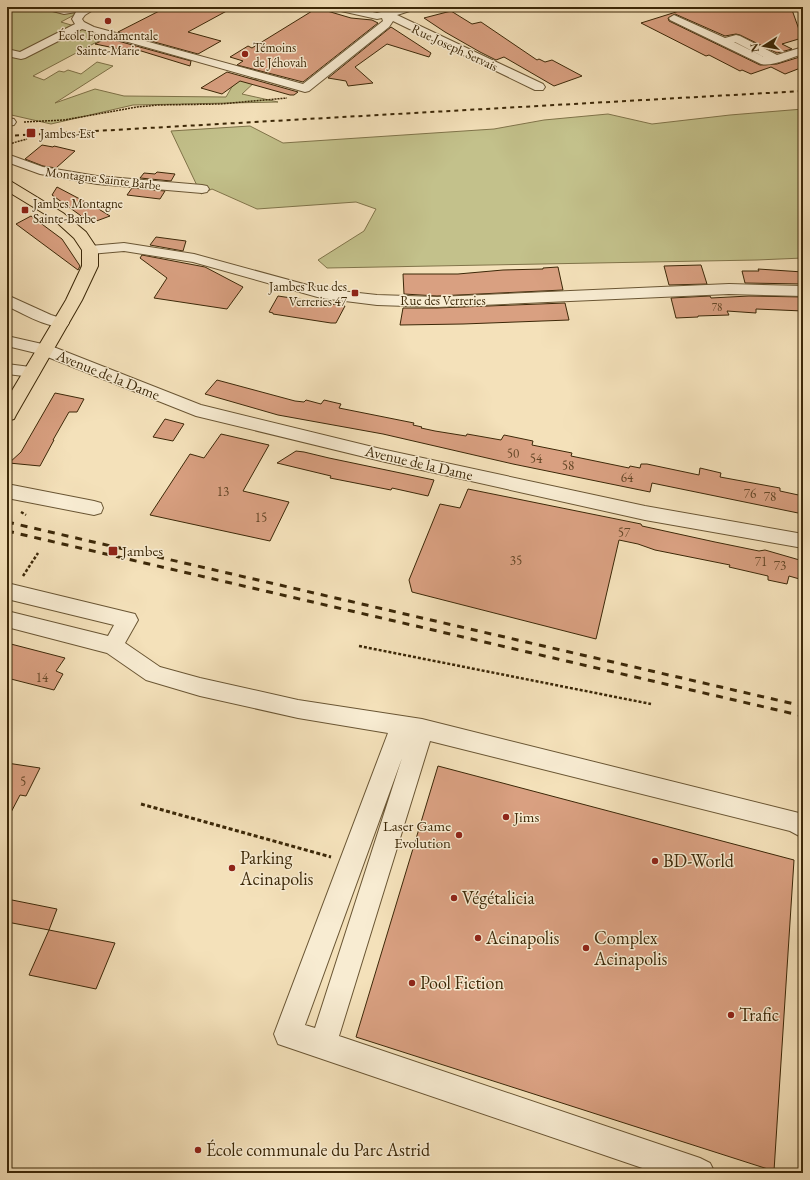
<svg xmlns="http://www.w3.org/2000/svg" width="810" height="1180" viewBox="0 0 810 1180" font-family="'EB Garamond',serif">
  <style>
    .green { fill: #c3c18b; stroke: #80744a }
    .building { fill: #d9a081; stroke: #3c2808 }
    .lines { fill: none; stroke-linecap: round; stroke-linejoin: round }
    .minor-casing { stroke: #6a5634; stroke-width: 2 }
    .major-casing { stroke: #3c2808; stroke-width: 2 }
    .path-far2 { stroke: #3c2808; stroke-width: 1.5; stroke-dasharray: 2 1; stroke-linecap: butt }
    .path-far1 { stroke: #3c2808; stroke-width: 2.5; stroke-dasharray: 3 2; stroke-linecap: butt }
    .path { stroke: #3c2808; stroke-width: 3; stroke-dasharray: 4 2.5; stroke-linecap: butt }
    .minor { fill: #f8ecd2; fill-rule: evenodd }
    .major { fill: #f4e1ba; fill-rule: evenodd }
    .rail-far1 { stroke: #3c2808; stroke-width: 2; stroke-dasharray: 4 4; stroke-linecap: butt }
    .rail { stroke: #3c2808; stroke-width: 3; stroke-dasharray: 7 7; stroke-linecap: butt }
    .poi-dot { fill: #8f2418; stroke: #f8ecd2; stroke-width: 1.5 }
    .labels { text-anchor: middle; stroke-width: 3; stroke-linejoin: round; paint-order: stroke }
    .far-number-label { font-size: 11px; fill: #634626 }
    .far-poi-label { font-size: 13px; fill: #3c2808; stroke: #f8ecd2; text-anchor: start }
    .far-street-label { font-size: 13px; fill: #3c2808; stroke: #f8ecd2 }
    .number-label { font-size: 13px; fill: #634626 }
    .street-label { font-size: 15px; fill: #3c2808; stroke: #f8ecd2 }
    .poi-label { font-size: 15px; fill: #3c2808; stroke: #f8ecd2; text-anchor: start }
    .near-poi-label { font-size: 18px; fill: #3c2808; stroke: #f8ecd2; text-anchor: start }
  </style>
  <rect width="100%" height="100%" fill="#f4e1ba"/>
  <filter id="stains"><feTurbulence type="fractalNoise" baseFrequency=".005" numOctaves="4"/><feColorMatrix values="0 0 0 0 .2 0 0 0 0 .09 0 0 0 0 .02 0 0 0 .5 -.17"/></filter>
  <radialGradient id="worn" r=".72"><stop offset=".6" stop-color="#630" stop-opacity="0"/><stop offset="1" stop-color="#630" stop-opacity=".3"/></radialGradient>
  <path class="green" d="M 7,7 L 89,7 L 61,22 L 108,36 L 33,76 L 44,80 L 59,71 L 64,72 L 68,70 L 81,74 L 97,62 L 113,66 L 55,103 L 95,89 L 124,96 L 226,97 L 233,85 L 242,77 L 257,80 L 242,94 L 278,102 L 133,105 L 51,124 L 7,114 Z
    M 803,109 L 803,258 L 757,260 L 327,268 L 318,260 L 364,231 L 376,209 L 356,202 L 257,209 L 212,189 L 201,194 L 171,131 L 250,126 L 283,143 L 494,129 L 544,120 L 608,114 L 652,124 L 730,115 Z"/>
  <path class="building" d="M 167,7 L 234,7 L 188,32 L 221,41 L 198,54 L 118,32 Z
    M 692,7 L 791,7 L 802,38 L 782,44 L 792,49 L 777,53 L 740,35 L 736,34 L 725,36 L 675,14 L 668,18 L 669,21 L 760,65 L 777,64 L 803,56 L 803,67 L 785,74 L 771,67 L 751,74 L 742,70 L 740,71 L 709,55 L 706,56 L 641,23 Z
    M 317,8 L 351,18 L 372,20 L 378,23 L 303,82 L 237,65 L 243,61 L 230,57 L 248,46 L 252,48 Z
    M 451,11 L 472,24 L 481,22 L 537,60 L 539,59 L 545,62 L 552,60 L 582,76 L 554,86 L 504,57 L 496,60 L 480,52 L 445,32 L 424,18 Z
    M 391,27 L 431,53 L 429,57 L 387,44 L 355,67 L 373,83 L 348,86 L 346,81 L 328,78 Z
    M 107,38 L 191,61 L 190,66 L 138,50 L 134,52 L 95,44 Z
    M 227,72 L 298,92 L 294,95 L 290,95 L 240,81 L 222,94 L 201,88 Z
    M 42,145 L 53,147 L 54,146 L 75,151 L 56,168 L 43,166 L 25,159 Z
    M 157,172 L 175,174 L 171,181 L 140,178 L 144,173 L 155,174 Z
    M 57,187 L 97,208 L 110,216 L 91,223 L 52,195 Z
    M 132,188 L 165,191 L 160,199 L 127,195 Z
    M 31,216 L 62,239 L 80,266 L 78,270 L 16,224 Z
    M 156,237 L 186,241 L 183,251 L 150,245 Z
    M 142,255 L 205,267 L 243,287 L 227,309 L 154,298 L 167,278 L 140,258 Z
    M 701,265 L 707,284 L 669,285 L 664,266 Z
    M 558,267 L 563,290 L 437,296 L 404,294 L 403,274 L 458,274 L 503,270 L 543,269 L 543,268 Z
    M 758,269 L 803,272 L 803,284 L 745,283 L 742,271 L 759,271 Z
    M 278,296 L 345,306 L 336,323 L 331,323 L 273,314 L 273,313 L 269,312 Z
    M 710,296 L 711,298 L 749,296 L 803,297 L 803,311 L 756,309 L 756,313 L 727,311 L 729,315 L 698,316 L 698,317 L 676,318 L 671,298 Z
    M 565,303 L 569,320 L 463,324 L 400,325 L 403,308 L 437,308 Z
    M 217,380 L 295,401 L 304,402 L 306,400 L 321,404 L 324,400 L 341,404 L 339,408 L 414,423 L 413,425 L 422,427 L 421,428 L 435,431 L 466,436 L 467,434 L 501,440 L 504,435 L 533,441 L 532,445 L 572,453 L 571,456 L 629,468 L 630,466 L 640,468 L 641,464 L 647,464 L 699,475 L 700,468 L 721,473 L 720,477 L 780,488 L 780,491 L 803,496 L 803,514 L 652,483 L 650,492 L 513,464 L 383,434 L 278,415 L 205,394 Z
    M 55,393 L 84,399 L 77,412 L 69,412 L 53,440 L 54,440 L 40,466 L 9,463 L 21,452 Z
    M 165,419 L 184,424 L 173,441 L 153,437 Z
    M 221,434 L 269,445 L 243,491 L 289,502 L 270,541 L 150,515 L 190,454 L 204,458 Z
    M 296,451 L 304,452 L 329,458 L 434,480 L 428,496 L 392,488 L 391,490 L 330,478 L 331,476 L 277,463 Z
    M 468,489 L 641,524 L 642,526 L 715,542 L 759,551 L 765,550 L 803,561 L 803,580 L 789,576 L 787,584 L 768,580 L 768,576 L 729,567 L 730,565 L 655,550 L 638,544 L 619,540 L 596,639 L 412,592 L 409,580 L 440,504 L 460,508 Z
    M 7,643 L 65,658 L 56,671 L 63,674 L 54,690 L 7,678 Z
    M 7,763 L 40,768 L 26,796 L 20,795 L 7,820 Z
    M 438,766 L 794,860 L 774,1171 L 356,1037 Z
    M 7,899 L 57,909 L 49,930 L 7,922 Z
    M 49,930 L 115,943 L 96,989 L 29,975 Z"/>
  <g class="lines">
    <defs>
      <path id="minor" d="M 44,7 L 98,7 L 85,15 L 82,19 L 84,22 L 94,27 L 303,84 L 383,21 L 382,18 L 377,19 L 332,9 L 331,7 L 350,7 L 377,13 L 400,7 L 417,7 L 416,9 L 397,15 L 543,84 L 545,87 L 543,90 L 535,90 L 393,21 L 389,27 L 309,91 L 305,92 L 82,29 L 25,58 L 21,59 L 7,56 L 7,49 L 20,52 L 75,24 L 72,19 L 76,12 L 64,14 L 45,9 Z
        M 674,15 L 725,38 L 736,35 L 740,36 L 777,55 L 803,47 L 803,54 C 792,57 772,67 761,64 L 670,20 L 669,18 ZM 734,42 L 735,42 L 766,58 Z
        M 7,118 L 14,119 L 16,122 L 14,125 L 7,126 Z
        M 7,154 L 43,167 L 97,176 L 202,185 L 207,186 L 209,189 L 207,192 L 202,193 L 97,184 L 40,174 L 7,162 Z
        M 124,243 L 194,254 L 322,289 L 377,295 L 437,297 L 729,284 L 803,286 L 803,296 L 729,294 L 437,307 L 377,305 L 321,298 L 193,262 L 124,251 L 90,254 L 85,253 L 83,250 L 85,247 L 90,246 Z
        M 7,295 L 51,315 L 67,320 L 69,323 L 67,326 C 50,330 22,313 7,306 Z
        M 7,336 L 51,346 L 201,405 L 381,449 L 645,506 L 803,534 L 803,548 L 645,520 L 381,461 L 196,416 L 40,354 L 7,346 Z
        M 7,364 L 38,368 L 40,372 L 38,376 L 32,377 L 7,374 Z
        M 7,484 L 94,501 L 101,503 L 103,508 L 101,513 L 94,515 L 7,498 Z
        M 7,583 L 135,614 L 138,620 L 125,643 L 160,667 L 200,678 L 298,700 L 422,719 L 803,814 L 803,838 L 790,831 L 430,741 L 339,1036 L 700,1158 L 710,1163 L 715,1173 L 657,1173 L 278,1044 L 274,1034 L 388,733 L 298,718 L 200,696 L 146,680 L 107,653 L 7,627 L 7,611 L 108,636 L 114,625 L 7,599 ZM 402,758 L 315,1028 L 305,1025 Z"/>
      <path id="major" d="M 7,181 L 12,182 L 63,213 L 86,232 L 98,250 L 98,266 L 82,300 L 16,415 L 14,419 L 7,421 L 7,399 L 66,300 L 82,266 L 82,250 L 74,238 L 53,219 L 7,191 Z"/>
    </defs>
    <use href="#minor" class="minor-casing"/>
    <use href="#major" class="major-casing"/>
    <path class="path-far2" d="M 24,122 L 64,120 L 137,107 L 158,105 L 220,104 L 287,98
      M 9,144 L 27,139"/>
    <path class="path-far1" d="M 21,512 L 26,515
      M 23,576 L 38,553
      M 359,646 L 651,704"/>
    <path class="path" d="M 141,804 L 331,857"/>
    <use href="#minor" class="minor"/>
    <use href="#major" class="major"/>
    <path class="rail-far1" d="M 7,136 L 803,91"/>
    <path class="rail" d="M 7,522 L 803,706
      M 7,531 L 803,716"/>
  </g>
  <g class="poi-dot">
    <circle cx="108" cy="21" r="4"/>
    <circle cx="245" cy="54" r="4"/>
    <rect x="26" y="128" width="10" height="10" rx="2"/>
    <rect x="21" y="206" width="8" height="8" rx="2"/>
    <rect x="351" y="289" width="8" height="8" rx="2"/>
    <rect x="108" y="546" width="10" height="10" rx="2"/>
    <circle cx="506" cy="817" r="4"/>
    <circle cx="459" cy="835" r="4"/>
    <circle cx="655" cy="861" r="4"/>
    <circle cx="232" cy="868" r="4"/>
    <circle cx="454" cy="898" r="4"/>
    <circle cx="478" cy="938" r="4"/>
    <circle cx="586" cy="948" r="4"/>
    <circle cx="412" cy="983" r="4"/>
    <circle cx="731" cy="1015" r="4"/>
    <circle cx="198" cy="1150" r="4"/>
  </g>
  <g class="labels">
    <g class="far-number-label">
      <text x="717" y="311">78</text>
    </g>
    <g class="far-poi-label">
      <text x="108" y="40" text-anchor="middle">École Fondamentale<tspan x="108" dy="15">Sainte-Marie</tspan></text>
      <text x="253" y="52">Témoins<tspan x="253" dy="15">de Jéhovah</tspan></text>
      <text x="40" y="138">Jambes-Est</text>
      <text x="33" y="208">Jambes Montagne<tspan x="33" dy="15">Sainte-Barbe</tspan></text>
      <text x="347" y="291" text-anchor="end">Jambes Rue des<tspan x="347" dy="15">Verreries 47</tspan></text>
    </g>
    <g class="far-street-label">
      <text transform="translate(455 47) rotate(25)" y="5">Rue Joseph Servais</text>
      <text transform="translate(103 178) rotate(7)" y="5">Montagne Sainte Barbe</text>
      <text x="443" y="305">Rue des Verreries</text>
    </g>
    <g class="number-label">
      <text x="513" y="458">50</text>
      <text x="536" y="463">54</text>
      <text x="568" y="470">58</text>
      <text x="627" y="482">64</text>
      <text x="223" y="496">13</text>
      <text x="750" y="498">76</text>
      <text x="770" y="501">78</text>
      <text x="261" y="522">15</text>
      <text x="624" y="537">57</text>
      <text x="516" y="565">35</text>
      <text x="761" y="566">71</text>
      <text x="780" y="570">73</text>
      <text x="42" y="682">14</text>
      <text x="23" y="786">5</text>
    </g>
    <g class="street-label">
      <text transform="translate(108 375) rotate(22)" y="5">Avenue de la Dame</text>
      <text transform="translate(419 463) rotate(13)" y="5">Avenue de la Dame</text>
    </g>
    <g class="poi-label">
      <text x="122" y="556">Jambes</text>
      <text x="514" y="822">Jims</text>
      <text x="451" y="831" text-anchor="end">Laser Game<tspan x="451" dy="17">Evolution</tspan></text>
    </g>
    <g class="near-poi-label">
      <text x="240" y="864">Parking<tspan x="240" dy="21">Acinapolis</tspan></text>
      <text x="663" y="867">BD-World</text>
      <text x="462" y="904">Végétalicia</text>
      <text x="486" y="944">Acinapolis</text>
      <text x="594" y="944">Complex<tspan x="594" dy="21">Acinapolis</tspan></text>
      <text x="420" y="989">Pool Fiction</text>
      <text x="739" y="1021">Trafic</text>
      <text x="206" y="1156">École communale du Parc Astrid</text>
    </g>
  </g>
  <rect width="810" height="1180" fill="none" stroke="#f4e1ba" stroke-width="24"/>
  <rect x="8" y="8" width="794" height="1164" fill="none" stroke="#3c2808" stroke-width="2"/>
  <rect x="12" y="12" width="786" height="1156" fill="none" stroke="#3c2808"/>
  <g transform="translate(764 46) rotate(259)" stroke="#f8ecd2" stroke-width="3" paint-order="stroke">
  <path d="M0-3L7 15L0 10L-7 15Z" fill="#3c2808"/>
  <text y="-6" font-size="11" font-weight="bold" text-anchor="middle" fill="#3c2808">N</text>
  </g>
  <rect width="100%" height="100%" filter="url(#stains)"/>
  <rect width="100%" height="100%" fill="url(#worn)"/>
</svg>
